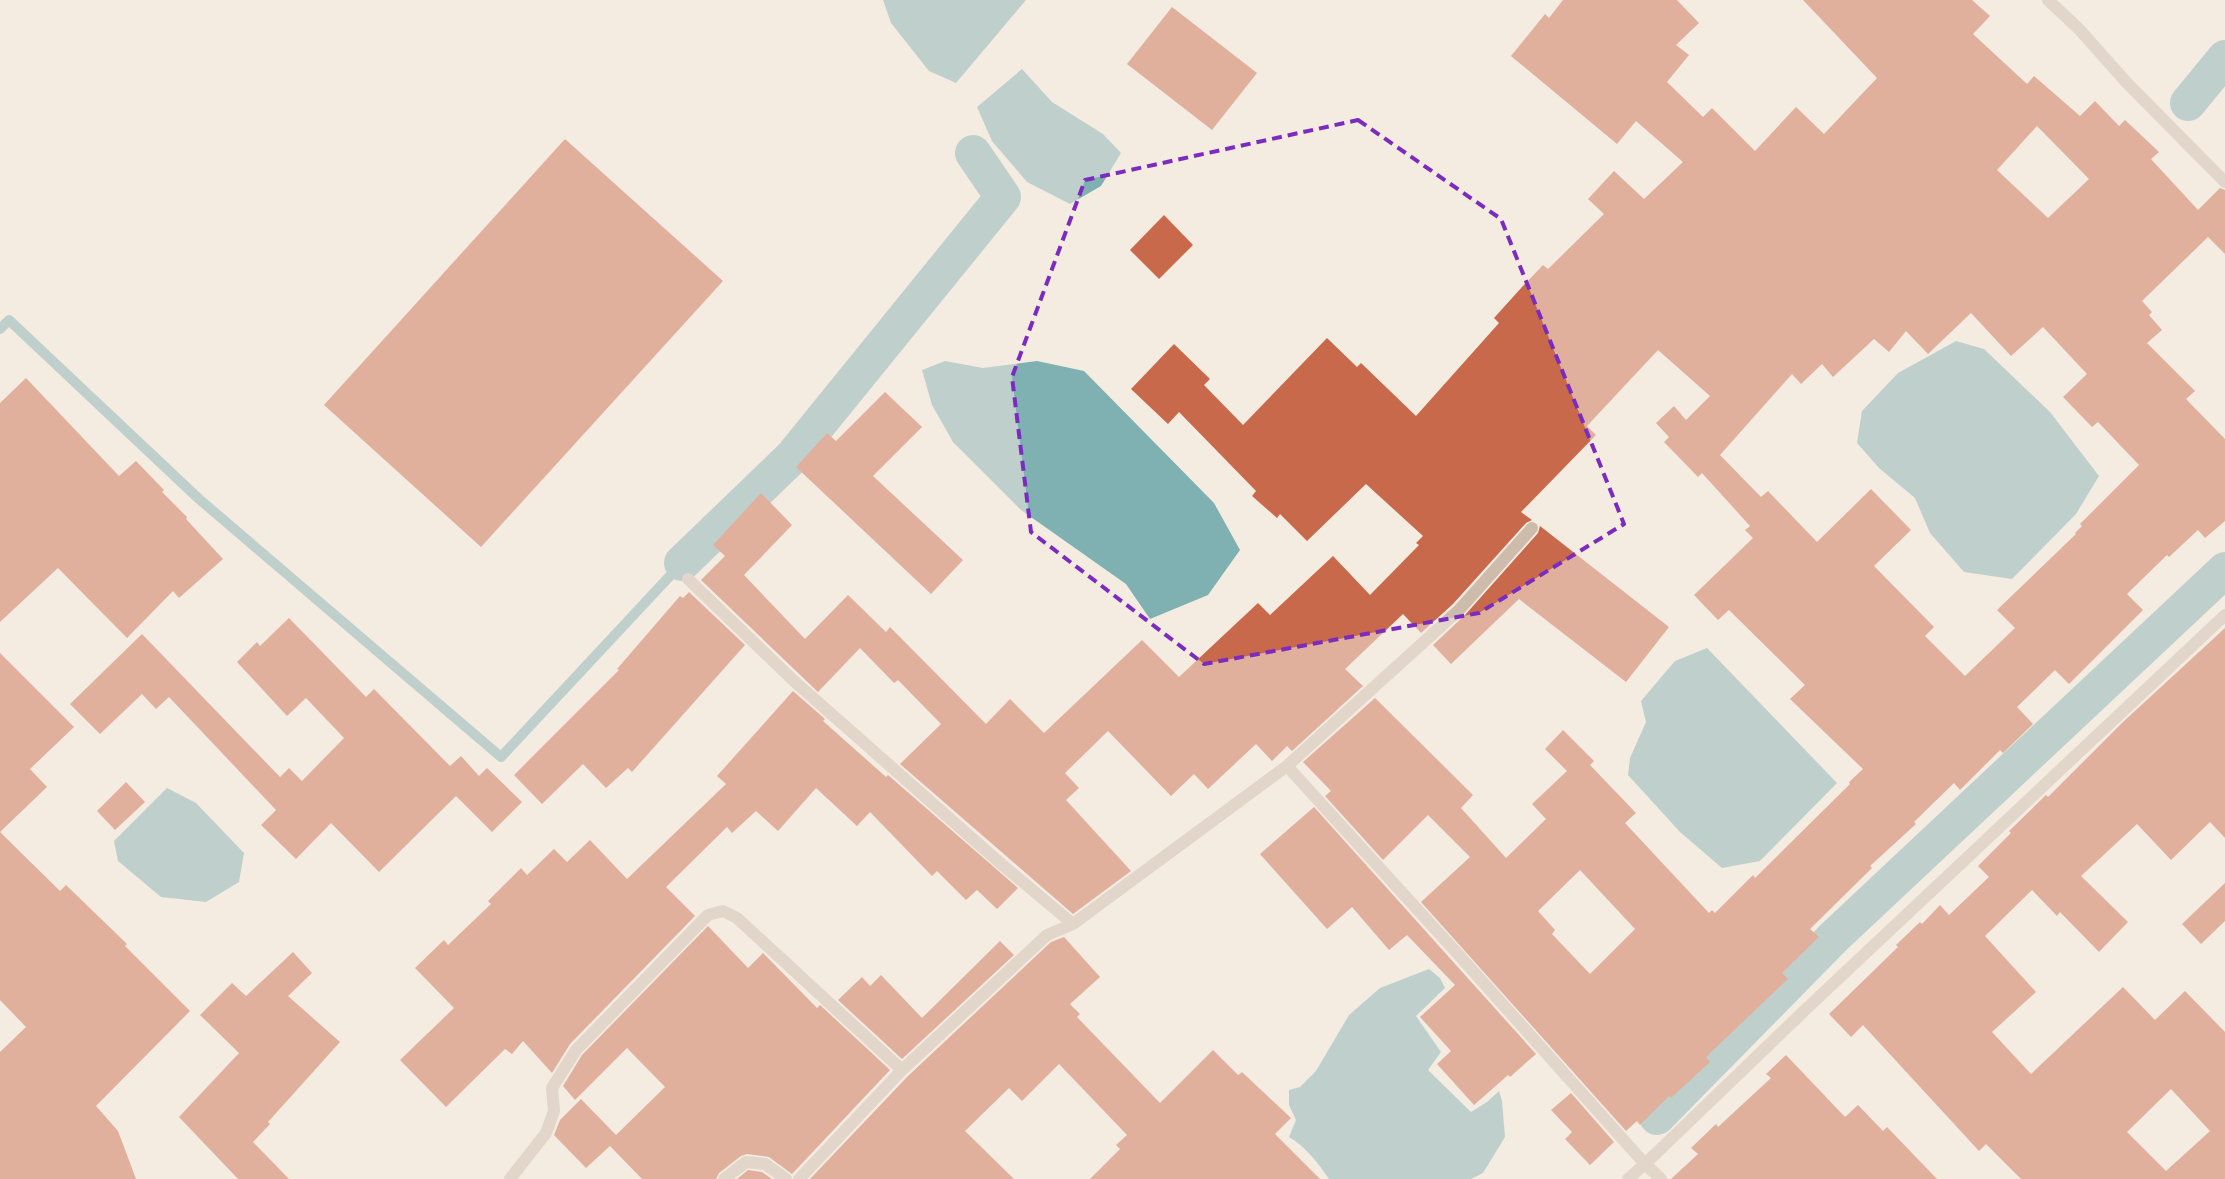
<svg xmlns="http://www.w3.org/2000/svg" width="2225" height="1179" viewBox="0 0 2225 1179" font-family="Poppins,sans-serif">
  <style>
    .water { fill: #7fb0b2 }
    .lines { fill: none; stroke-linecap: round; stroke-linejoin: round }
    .stream { stroke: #7fb0b2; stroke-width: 10 }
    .canal { stroke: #7fb0b2; stroke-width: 36 }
    .building { fill: #c8694b; fill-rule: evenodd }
    .minor { stroke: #cdbbac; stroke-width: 12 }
    .marked { fill: none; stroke: #7b2cbf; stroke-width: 4; stroke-dasharray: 10 6; stroke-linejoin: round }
  </style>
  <rect width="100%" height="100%" fill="#f4ebe1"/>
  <path class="water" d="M 883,0 L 1026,0 L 956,83 L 929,71 L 891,23 Z
    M 1022,69 L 1052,102 L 1103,134 L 1121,153 L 1101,186 L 1070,204 L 1027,182 L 992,141 L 977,107 Z
    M 1956,341 L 1984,349 L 2050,412 L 2099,476 L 2076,514 L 2012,579 L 1964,572 L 1930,533 L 1915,498 L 1879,468 L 1857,443 L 1862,411 L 1898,373 Z
    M 945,361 L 983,368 L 1037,361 L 1084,371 L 1214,503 L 1240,550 L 1208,595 L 1150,619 L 1126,584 L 1021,510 L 953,442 L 932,405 L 922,370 Z
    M 1707,648 L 1837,783 L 1760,861 L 1722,868 L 1680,832 L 1628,775 L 1630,758 L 1646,722 L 1641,701 L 1675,661 Z
    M 167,788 L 196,803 L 244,853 L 239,882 L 206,902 L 161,897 L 118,861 L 114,841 Z
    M 1429,969 L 1440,978 L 1445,988 L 1416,1016 L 1441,1052 L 1428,1070 L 1471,1112 L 1487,1102 L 1499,1091 L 1502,1101 L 1505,1137 L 1483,1173 L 1471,1179 L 1329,1179 C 1318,1163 1306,1147 1289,1137 L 1296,1120 L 1289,1105 L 1289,1090 L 1300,1087 L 1316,1071 L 1349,1015 L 1380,988 Z"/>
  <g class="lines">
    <path class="stream" d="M 0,329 L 9,320 L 199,499 L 501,757 L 682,563"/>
    <path class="canal" d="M 2188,103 L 2225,58
      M 682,563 L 792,457 L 1003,197 L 973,153
      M 1657,1117 L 1834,937 L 2225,570"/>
  </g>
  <path class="building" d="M 1563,0 L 1677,0 L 1699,23 L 1676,45 L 1689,55 L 1667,82 L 1703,117 L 1712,108 L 1755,151 L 1796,107 L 1824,134 L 1877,78 L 1803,0 L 1972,0 L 1990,16 L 1973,34 L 2027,84 L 2034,76 L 2080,116 L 2095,101 L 2119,126 L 2125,120 L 2159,152 L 2151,159 L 2198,210 L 2220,188 L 2225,190 L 2225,254 L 2208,237 L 2142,301 L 2152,312 L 2149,315 L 2162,330 L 2147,343 L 2195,391 L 2186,399 L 2225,439 L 2225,521 L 2205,538 L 2198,530 L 2169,557 L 2167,555 L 2127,594 L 2143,610 L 2069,684 L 2055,670 L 2017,707 L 2033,724 L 2003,753 L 2000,750 L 1960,790 L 1954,783 L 1914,822 L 1916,824 L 1870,866 L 1872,868 L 1810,929 L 1819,937 L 1782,973 L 1788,979 L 1706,1057 L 1710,1062 L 1671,1098 L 1669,1096 L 1640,1125 L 1637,1121 L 1626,1131 L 1421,902 L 1470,857 L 1428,815 L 1383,860 L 1325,796 L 1331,791 L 1303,762 L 1375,698 L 1473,795 L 1461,808 L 1506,858 L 1546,819 L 1532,804 L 1567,771 L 1545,749 L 1563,730 L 1594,761 L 1590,765 L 1636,813 L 1625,823 L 1709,913 L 1712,910 L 1715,913 L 1753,875 L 1755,878 L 1850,784 L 1849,782 L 1863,769 L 1790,699 L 1805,685 L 1729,610 L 1718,620 L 1694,595 L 1753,538 L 1745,530 L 1750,526 L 1702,473 L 1698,477 L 1664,442 L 1669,437 L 1656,423 L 1674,406 L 1686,420 L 1710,396 L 1658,350 L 1587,426 L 1596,435 L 1521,512 L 1532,520 L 1526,523 L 1453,604 L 1421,633 L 1403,614 L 1345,669 L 1363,686 L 1292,751 L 1287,746 L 1272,761 L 1256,744 L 1208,789 L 1194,774 L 1171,796 L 1108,731 L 1065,773 L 1079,788 L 1066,800 L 1131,871 L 1073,914 L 900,764 L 941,724 L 898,680 L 894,683 L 860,648 L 818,692 L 701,580 L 725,556 L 713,545 L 761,493 L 792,525 L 744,575 L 805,639 L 848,595 L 886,632 L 890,627 L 986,724 L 1010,699 L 1044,733 L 1142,640 L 1179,677 L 1258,603 L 1270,615 L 1333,556 L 1370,595 L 1419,545 L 1416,543 L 1423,536 L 1366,484 L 1307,541 L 1280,514 L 1277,518 L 1252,496 L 1256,491 L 1179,412 L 1168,424 L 1131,389 L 1174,344 L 1210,379 L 1204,385 L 1243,425 L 1327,338 L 1357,367 L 1361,363 L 1416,416 L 1499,323 L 1494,318 L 1522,287 L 1543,265 L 1548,269 L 1604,214 L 1588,199 L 1614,171 L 1644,199 L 1683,162 L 1636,121 L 1617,144 L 1511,56 L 1545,14 L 1549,18 ZM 2037,126 L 2089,179 L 2048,218 L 1997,170 ZM 1971,313 L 2011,356 L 2043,327 L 2087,374 L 2063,397 L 2092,427 L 2098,422 L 2139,465 L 2080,524 L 2082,526 L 2075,533 L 2076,534 L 1997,610 L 2015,628 L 1965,676 L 1925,636 L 1934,627 L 1874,566 L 1911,530 L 1871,489 L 1817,542 L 1768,491 L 1761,497 L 1720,455 L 1792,374 L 1801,384 L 1822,364 L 1833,377 L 1874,339 L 1889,352 L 1906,331 L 1928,354 ZM 1580,870 L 1635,929 L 1590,974 L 1552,934 L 1555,930 L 1538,911 Z
    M 1172,7 L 1257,73 L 1212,130 L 1127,64 Z
    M 565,139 L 723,281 L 481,547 L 324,405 Z
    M 1164,215 L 1193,245 L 1159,279 L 1130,250 Z
    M 26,378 L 119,476 L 136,461 L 164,490 L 162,492 L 187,517 L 186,519 L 223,559 L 179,598 L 173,591 L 127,638 L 58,568 L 0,622 L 0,403 Z
    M 885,392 L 922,427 L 873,476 L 963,560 L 931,594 L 796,467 L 827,433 L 836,441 Z
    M 1540,526 L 1669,627 L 1626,682 L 1519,599 L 1451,664 L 1433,645 L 1465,615 L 1538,533 Z
    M 689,592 L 745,645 L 632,772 L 628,768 L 606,788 L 583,764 L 542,804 L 514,775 L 619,670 L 617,669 L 680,596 L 683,598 Z
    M 289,618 L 366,697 L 374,689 L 450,766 L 461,756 L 479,776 L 487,768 L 522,802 L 492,832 L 456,796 L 379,872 L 331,823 L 296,859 L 261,825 L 276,810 L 169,697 L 156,709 L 142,694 L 100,734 L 70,704 L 142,634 L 280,777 L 289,768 L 302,781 L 344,738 L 306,698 L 287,716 L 237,662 L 257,642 L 260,646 Z
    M 2225,628 L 2225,838 L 2210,822 L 2171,860 L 2137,824 L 2081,876 L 2128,922 L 2099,952 L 2060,912 L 2057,916 L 2032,890 L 1985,936 L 2036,992 L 1992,1032 L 2031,1074 L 2123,987 L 2155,1020 L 2185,991 L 2225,1032 L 2225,1179 L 2021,1179 L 1986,1144 L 1979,1151 L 1863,1025 L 1851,1037 L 1829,1014 L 1898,947 L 1896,945 L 1920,922 L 1922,924 L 1940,905 L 1949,915 L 1989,877 L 1978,866 L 2011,833 L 2009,831 L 2046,795 L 2048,797 L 2123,722 ZM 2171,1089 L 2210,1131 L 2166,1171 L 2127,1132 Z
    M 0,653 L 74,727 L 30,769 L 47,787 L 0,832 Z
    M 793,691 L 825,719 L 823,721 L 886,777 L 888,775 L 1018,888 L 997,909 L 977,890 L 966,900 L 937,871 L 932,876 L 870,812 L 857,826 L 816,788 L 778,831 L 756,811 L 732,833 L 727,827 L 666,887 L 695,916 L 570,1044 L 552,1073 L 523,1041 L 512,1054 L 505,1049 L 446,1107 L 400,1060 L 454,1008 L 415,968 L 444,940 L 448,945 L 491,904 L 488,901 L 521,868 L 527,875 L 554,849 L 567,862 L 590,840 L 627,879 L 726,784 L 717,776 Z
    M 126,782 L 145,802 L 115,830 L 97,811 Z
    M 1314,807 L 1536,1054 L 1510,1077 L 1508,1075 L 1474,1105 L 1437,1064 L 1451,1051 L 1420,1017 L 1455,985 L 1407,935 L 1389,950 L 1352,907 L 1327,929 L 1260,854 Z
    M 0,832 L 60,891 L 66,885 L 127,944 L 125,946 L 190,1011 L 96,1106 L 118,1131 L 136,1179 L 0,1179 L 0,1052 L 26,1027 L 0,1000 Z
    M 2225,883 L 2225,921 L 2201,944 L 2182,924 Z
    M 708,926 L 748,968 L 763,953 L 817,1008 L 820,1005 L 890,1070 L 792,1174 L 769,1157 L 747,1154 L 741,1156 L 719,1173 L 716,1179 L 642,1179 L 610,1146 L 586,1168 L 554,1135 L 560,1120 L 581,1099 L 616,1135 L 665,1087 L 627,1048 L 575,1100 L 563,1086 L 582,1055 Z
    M 1064,937 L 1100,977 L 1070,1004 L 1080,1014 L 1077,1017 L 1160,1103 L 1213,1050 L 1238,1075 L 1242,1072 L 1291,1118 L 1275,1134 L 1320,1179 L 1090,1179 L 1120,1149 L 1116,1145 L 1127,1135 L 1059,1064 L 1022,1101 L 1009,1088 L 965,1131 L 1014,1179 L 810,1179 L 908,1076 L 1051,942 Z
    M 1000,941 L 1014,955 L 902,1059 L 838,1000 L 862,977 L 870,986 L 881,975 L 922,1018 Z
    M 293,952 L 312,973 L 288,996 L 340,1042 L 268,1122 L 270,1124 L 253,1142 L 289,1179 L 238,1179 L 179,1117 L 239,1053 L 200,1015 L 232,983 L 246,996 Z
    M 1786,1055 L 1845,1117 L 1858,1105 L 1883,1131 L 1887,1127 L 1937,1179 L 1671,1179 L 1698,1154 L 1691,1148 L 1716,1124 L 1718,1127 L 1771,1078 L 1766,1074 Z
    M 1571,1093 L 1614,1142 L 1590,1165 L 1565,1139 L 1572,1132 L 1551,1110 Z
    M 748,1170 L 762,1172 L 772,1179 L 737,1179 Z"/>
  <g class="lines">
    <path class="minor" d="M 2048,0 L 2079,29 L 2127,83 L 2225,182
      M 688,579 L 794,681 L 999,862 L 1073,924 L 1287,766 L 1459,610 L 1532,528
      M 1287,766 L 1457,953 L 1645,1164 L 1661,1179
      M 510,1179 L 546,1133 L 554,1111 L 552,1088 L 576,1050 L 708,915 L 723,911 L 737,918 L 902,1070
      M 724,1179 L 746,1162 L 765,1164 L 786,1179
      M 799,1179 L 902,1070 L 1047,935 L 1073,924
      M 1628,1179 L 1645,1164 L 1804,1011 L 2225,615"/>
  </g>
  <path d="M0 0H2225V1179H0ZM 1358,120 L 1501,219 L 1624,524 L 1479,613 L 1204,664 L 1031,532 L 1012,377 L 1085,180 Z" fill="#f4ebe1" fill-opacity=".55" fill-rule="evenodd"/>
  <path class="marked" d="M 1358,120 L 1501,219 L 1624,524 L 1479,613 L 1204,664 L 1031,532 L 1012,377 L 1085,180 Z"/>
</svg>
